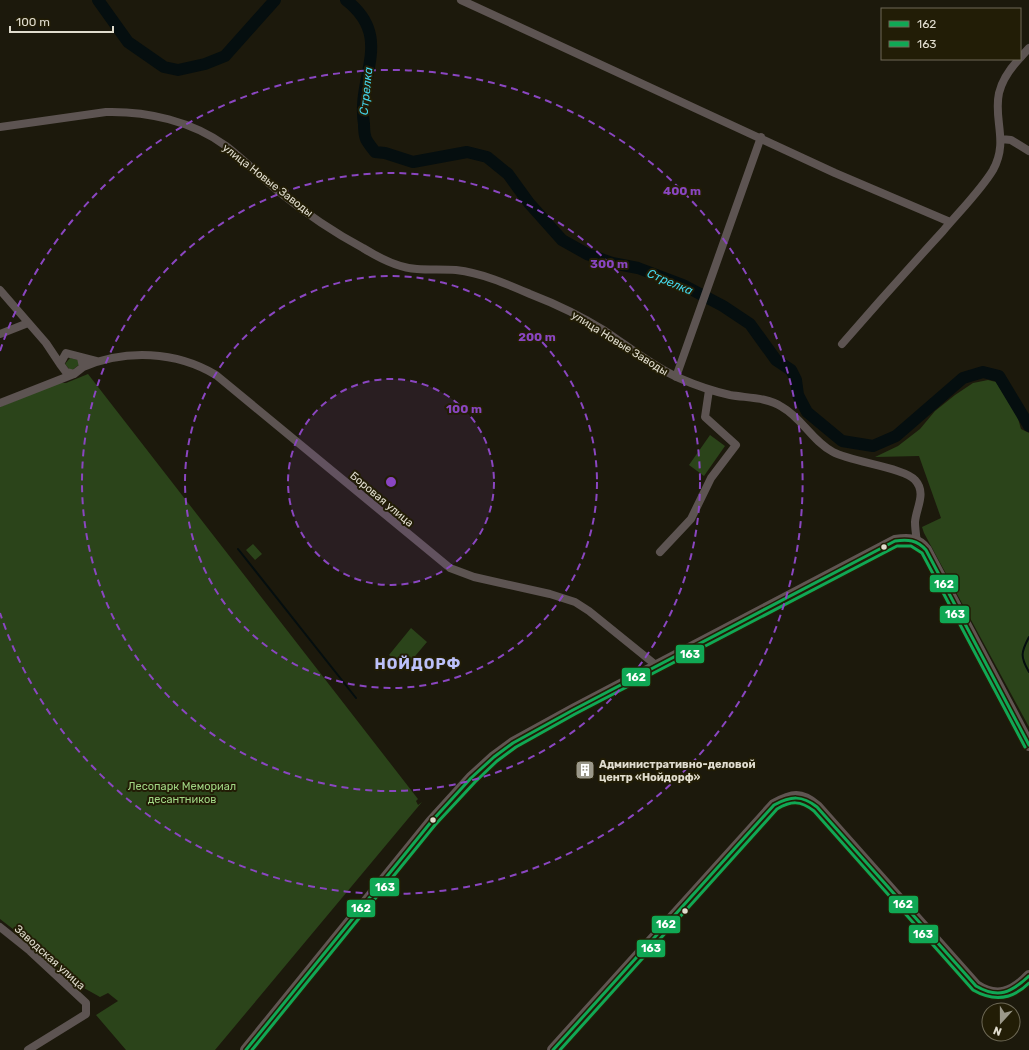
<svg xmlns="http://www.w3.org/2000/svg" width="1029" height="1050" viewBox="0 0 1029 1050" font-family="Rubik,sans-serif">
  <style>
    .green { fill: #2b441a }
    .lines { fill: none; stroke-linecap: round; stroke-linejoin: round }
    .stream { stroke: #050e0f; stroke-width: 2 }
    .river { stroke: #050e0f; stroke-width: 12 }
    .street { stroke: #5d5452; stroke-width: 8 }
    .secondary { stroke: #605552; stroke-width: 12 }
    .bus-1-casing { stroke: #221d06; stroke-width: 6 }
    .bus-2-casing { stroke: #221d06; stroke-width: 6 }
    .bus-1 { stroke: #10a855; stroke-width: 3 }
    .bus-2 { stroke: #10a855; stroke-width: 3 }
    .ring { fill: none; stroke: #8a46c1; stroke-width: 2; stroke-dasharray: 7 5 }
    .bus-dot { fill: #e0dcce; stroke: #221d06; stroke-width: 1.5 }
    .labels { text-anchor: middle; stroke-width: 4; stroke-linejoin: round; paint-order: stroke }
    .street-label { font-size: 11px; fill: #e0dcce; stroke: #221d06 }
    .poi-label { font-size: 11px; font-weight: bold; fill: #e0dcce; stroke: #221d06; text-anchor: start }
    .park-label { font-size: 11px; fill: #a1d684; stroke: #221d06 }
    .water-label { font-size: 12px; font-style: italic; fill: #44d6eb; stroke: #221d06 }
    .district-label { font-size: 15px; font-weight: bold; letter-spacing: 1px; fill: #bcc1fa; stroke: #221d06 }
    .centre { fill: #8a46c1; stroke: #221d06; stroke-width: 2 }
    .ring-label { font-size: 12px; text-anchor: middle; font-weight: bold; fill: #8a46c1; stroke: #221d06; stroke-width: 4; stroke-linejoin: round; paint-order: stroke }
    .line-badge { stroke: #221d06; stroke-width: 1.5 }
    .badge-label { font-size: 11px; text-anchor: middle; font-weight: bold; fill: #fff }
  </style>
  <rect width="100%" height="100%" fill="#1c190c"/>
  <path class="green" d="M 70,358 L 78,360 L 80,364 L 71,371 L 65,364 Z
    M 88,374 L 418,799 L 416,801 L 418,805 L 422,802 L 215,1050 L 126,1050 L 96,1015 L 118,1001 L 108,993 L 100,997 L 75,983 L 40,950 L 0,919 L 0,407 L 58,383 L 66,383 Z
    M 988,380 L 996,382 L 1017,415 L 1021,429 L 1029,433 L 1029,727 L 924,533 L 922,527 L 941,518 L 919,456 L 875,457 L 898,446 L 920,429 L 935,411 L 955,395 L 973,383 Z
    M 710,435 L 725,446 L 704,476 L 689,465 Z
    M 253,544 L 262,554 L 255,560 L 246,550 Z
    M 411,628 L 427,642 L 405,668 L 389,655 Z"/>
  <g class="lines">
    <path class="stream" d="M 238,549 L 356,698
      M 1029,637 C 1021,652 1020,657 1029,672"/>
    <path class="river" d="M 98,0 L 128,42 L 164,67 L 178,70 L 205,64 L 225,56 L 275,0
      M 346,0 C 395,38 356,77 364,124 C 364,128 364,134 366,139 C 368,143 372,148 375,152 L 385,153 L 413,162 L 467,152 L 487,157 L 508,174 L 529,203 L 562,240 L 587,254 L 612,263 L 638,268 L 683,285 L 723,306 L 750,324 L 776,360 L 791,370 L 796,380 L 798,395 L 807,412 L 842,441 L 873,446 L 896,436 L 963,378 L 983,372 L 999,376 L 1029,426"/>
    <path class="street" d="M 461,0 L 835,173 L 950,222
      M 1020,58 L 1029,48
      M 0,127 L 106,112 C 147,111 192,121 226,146 C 244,160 260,176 278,191 C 304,212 333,232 363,248 C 379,258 398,268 417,269 C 430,270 443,269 456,270 C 482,273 507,284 530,294 C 556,304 581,316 605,331 C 629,347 652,366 679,378 C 695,385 712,391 730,395 C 747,398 767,397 782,407 C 802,418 812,441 833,452 C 852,462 905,468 915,480 C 927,493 916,508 915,522 C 915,528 916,535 917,542
      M 1001,139 L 1011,140 L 1029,151
      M 0,290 L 46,343 L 60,364
      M 0,334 L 28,323
      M 842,344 C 875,306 909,268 943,231 C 959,212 981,190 993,170 C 1009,141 993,120 999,93 C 1002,80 1010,69 1019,59
      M 81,358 L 83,367 L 74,374 L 66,372 L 60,364 L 66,353 L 97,361
      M 83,367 C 126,349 176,351 216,375 L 450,568 L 474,577 L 550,594 L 575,602 L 589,611 L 657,666
      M 676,377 L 761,137
      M 0,403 L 74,374
      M 660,552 L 691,519 L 711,478 L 736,445 L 705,417 L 709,390
      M 0,927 L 30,951 L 86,1003 L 86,1014 L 28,1050"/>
    <path class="secondary" d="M 246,1050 L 431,822 L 471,778 L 494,757 L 513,743 L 573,710 L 895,541 C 908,539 918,539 926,550 L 1029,745
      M 553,1050 L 774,805 C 792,795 801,793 817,807 L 976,986 C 997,1000 1013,993 1029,976"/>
    <defs>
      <path id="bus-1" d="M 246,1050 L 431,822 L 471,778 L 494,757 L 513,743 L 573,710 L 895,541 C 908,539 917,540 926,550 L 1029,745
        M 553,1050 L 774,805 C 791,796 802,795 817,807 L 976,986 C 998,999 1011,993 1029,976"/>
      <path id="bus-2" d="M 252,1050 L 435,825 L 475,782 L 497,761 L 516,747 L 575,714 L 897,546 L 911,546 L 922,553 L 1025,747
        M 560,1050 L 777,809 C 791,801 800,800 814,811 L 973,990 C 994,1002 1012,1000 1029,983"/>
    </defs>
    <use href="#bus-1" class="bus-1-casing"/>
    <use href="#bus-2" class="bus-2-casing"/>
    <use href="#bus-1" class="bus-1"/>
    <use href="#bus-2" class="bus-2"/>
  </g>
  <circle cx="391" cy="482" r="103" fill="#8a46c1" fill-opacity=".12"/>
  <g class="ring">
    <circle cx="391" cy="482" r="103"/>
    <circle cx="391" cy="482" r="206"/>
    <circle cx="391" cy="482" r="309"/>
    <path d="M0 351A412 412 0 1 1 0 613"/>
  </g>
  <defs>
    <symbol id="building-square" viewBox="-11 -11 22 22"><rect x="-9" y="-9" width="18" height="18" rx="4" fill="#9b988a" stroke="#221d06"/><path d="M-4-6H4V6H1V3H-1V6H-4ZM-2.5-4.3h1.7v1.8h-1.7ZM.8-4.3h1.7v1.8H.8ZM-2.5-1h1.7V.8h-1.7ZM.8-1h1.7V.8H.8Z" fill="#fff"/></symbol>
  </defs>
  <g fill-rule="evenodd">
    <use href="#building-square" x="574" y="759" width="22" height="22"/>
  </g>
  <g class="bus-dot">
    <circle cx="884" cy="547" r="3.5"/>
    <circle cx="433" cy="820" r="3.5"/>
    <circle cx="685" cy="911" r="3.5"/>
  </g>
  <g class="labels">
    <g class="street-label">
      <text transform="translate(268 180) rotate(38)" y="4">улица Новые Заводы</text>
      <text transform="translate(620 343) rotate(32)" y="4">улица Новые Заводы</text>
      <text transform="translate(382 499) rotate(40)" y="4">Боровая улица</text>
      <text transform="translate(50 957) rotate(42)" y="4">Заводская улица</text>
    </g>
    <g class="poi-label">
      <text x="599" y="768">Административно-деловой<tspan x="599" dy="13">центр «Нойдорф»</tspan></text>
    </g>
    <g class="park-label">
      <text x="182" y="790">Лесопарк Мемориал<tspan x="182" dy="13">десантников</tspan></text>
    </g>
    <g class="water-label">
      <text transform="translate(366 91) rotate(-84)" y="4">Стрелка</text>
      <text transform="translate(670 282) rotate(23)" y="4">Стрелка</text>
    </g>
    <g class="district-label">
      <text x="418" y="669">НОЙДОРФ</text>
    </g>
  </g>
  <circle cx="391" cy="482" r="6" class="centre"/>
  <g class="ring-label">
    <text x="682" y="195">400 m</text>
    <text x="609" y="268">300 m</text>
    <text x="537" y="341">200 m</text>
    <text x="464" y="413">100 m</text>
  </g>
  <g class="line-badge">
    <rect x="929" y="574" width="30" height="19" rx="4" fill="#10a855"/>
    <rect x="939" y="605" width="31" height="19" rx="4" fill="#10a855"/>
    <rect x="675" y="644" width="30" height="20" rx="4" fill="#10a855"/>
    <rect x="621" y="667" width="30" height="20" rx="4" fill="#10a855"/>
    <rect x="369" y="877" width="31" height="20" rx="4" fill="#10a855"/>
    <rect x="888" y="895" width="31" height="19" rx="4" fill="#10a855"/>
    <rect x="346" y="899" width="30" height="19" rx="4" fill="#10a855"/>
    <rect x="651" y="915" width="30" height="19" rx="4" fill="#10a855"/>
    <rect x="908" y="924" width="31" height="20" rx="4" fill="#10a855"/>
    <rect x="636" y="939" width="30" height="19" rx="4" fill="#10a855"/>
  </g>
  <g class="badge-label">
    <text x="944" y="588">162</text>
    <text x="955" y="618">163</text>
    <text x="690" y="658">163</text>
    <text x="636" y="681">162</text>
    <text x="385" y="891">163</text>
    <text x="903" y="908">162</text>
    <text x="361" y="912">162</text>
    <text x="666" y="928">162</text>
    <text x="923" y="938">163</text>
    <text x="651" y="952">163</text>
  </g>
  <rect x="881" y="8" width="140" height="52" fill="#221d06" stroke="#6e6956"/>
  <rect x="889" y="21" width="20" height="6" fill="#10a855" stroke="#6e6956"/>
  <text x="917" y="28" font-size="12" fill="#e0dcce">162</text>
  <rect x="889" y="41" width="20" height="6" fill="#10a855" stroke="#6e6956"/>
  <text x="917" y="48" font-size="12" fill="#e0dcce">163</text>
  <g transform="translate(1001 1022) rotate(201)"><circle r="19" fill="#221d06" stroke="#6e6956"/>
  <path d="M0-3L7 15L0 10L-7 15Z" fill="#9b988a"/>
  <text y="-6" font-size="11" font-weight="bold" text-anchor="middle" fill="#e0dcce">N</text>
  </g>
  <path d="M10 26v6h103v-6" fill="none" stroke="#e0dcce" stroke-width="2"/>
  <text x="16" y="26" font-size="12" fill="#e0dcce" stroke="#221d06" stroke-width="3" paint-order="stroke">100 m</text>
</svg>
